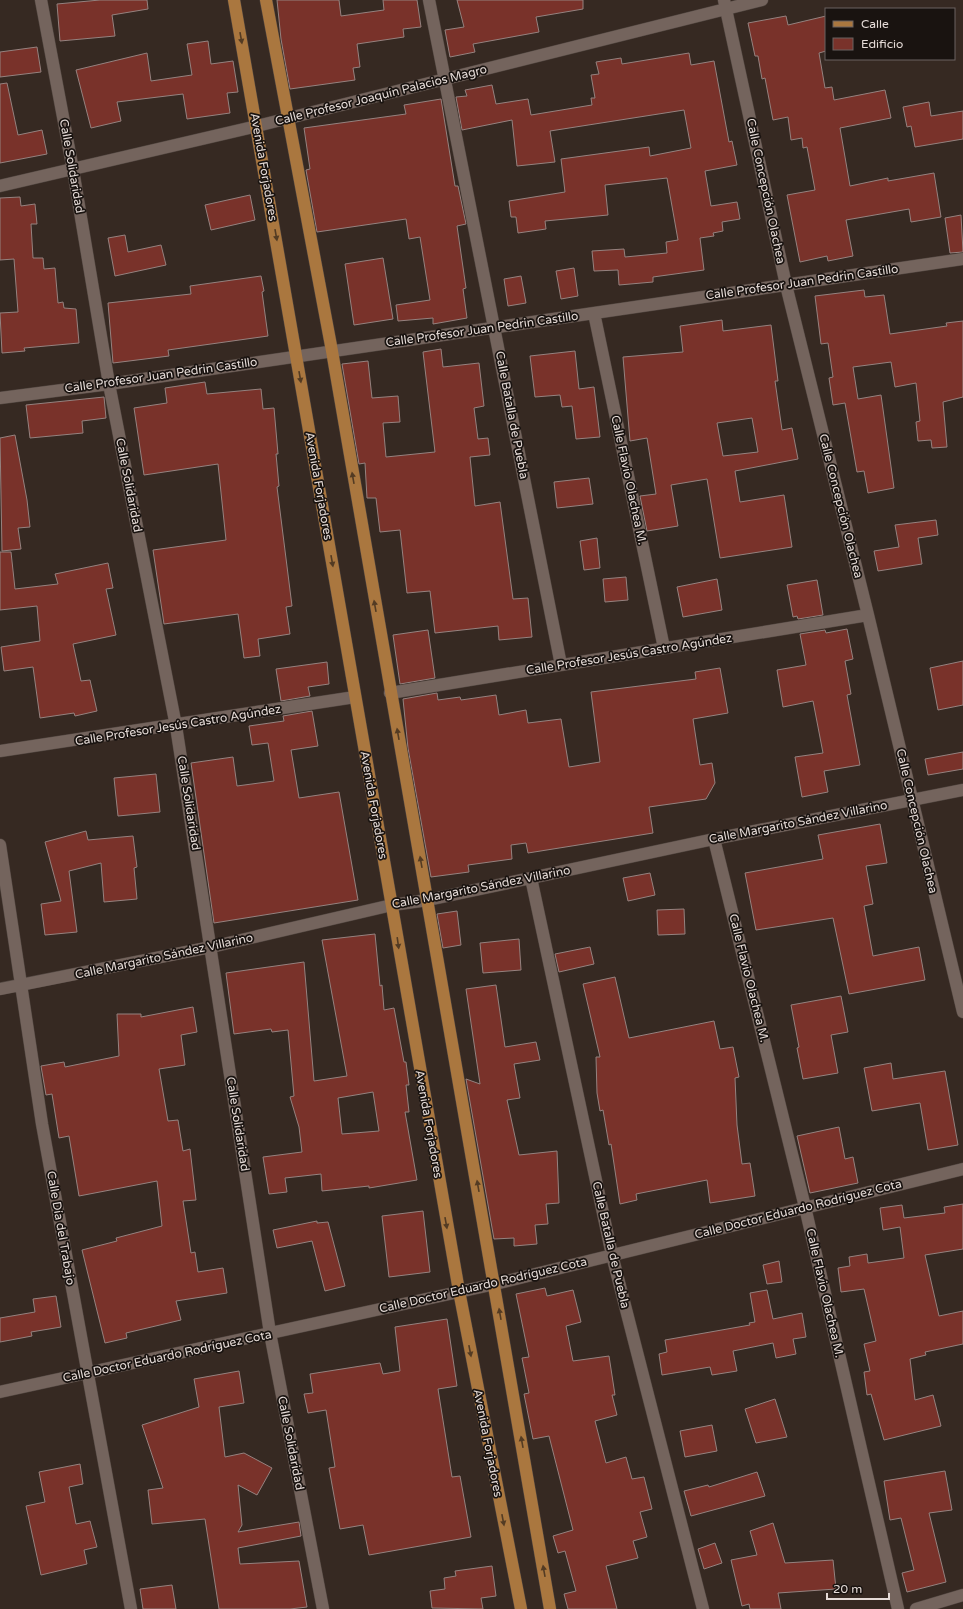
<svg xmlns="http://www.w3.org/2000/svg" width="963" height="1609" viewBox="0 0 963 1609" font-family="'Varela Round',sans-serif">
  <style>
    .building { fill: #79322a; stroke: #95827f; fill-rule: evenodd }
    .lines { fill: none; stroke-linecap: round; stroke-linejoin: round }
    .minor-casing { stroke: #514640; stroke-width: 13 }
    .major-casing { stroke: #514640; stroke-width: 13 }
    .minor { stroke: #74645d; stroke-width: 12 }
    .major { stroke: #aa773f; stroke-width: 12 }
    .oneway { fill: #533b23 }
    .labels { text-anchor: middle; stroke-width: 3.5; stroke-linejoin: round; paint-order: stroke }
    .street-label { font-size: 12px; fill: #e5dbd7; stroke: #191310 }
  </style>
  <rect width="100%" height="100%" fill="#362922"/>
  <path class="building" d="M 100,0 L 147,0 L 148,9 L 112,15 L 115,36 L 60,41 L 57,4 Z
    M 277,0 L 339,0 L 341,16 L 384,10 L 383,0 L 417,0 L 421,27 L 403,29 L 404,37 L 357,44 L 360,67 L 353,68 L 355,80 L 290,89 L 281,39 Z
    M 457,0 L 583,0 L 583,9 L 536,17 L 539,32 L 473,44 L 475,52 L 450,57 L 445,30 L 464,27 Z
    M 786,16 L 788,25 L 826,16 L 826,51 L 819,53 L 825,88 L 832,87 L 834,100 L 885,90 L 891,118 L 840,128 L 850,186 L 888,178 L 888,181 L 934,173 L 941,217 L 911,222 L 909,209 L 846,220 L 853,256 L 828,261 L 827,256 L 800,262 L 787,195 L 815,190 L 807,147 L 803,148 L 802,138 L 791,140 L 788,117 L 773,120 L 765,78 L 762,79 L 758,56 L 755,56 L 748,23 Z
    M 208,41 L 211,64 L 233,61 L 238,92 L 227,93 L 230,113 L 187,119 L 183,94 L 117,102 L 121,121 L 91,128 L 76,70 L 147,53 L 151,81 L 192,75 L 187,44 Z
    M 37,47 L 41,72 L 0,77 L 0,52 Z
    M 689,53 L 691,65 L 714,61 L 729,142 L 732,141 L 737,165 L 705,171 L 711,206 L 737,202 L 740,219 L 722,222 L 723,231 L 713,233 L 714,236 L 700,238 L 704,270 L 653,277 L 653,282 L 619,285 L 618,270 L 594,271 L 592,251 L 624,249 L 625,257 L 667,253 L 666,242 L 678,240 L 667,178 L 605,185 L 608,215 L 545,221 L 546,229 L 518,233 L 516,217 L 511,217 L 509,201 L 565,192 L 561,159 L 649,147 L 650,156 L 691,148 L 684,110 L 550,131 L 555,162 L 517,166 L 512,120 L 462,130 L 456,97 L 467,96 L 465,90 L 492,85 L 496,104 L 528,99 L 531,115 L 592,105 L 591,98 L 595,98 L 591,75 L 599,74 L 596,62 L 621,58 L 622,64 Z
    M 7,83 L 18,135 L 42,130 L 47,154 L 0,163 L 0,84 Z
    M 441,99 L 455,186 L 458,186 L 466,224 L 457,226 L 466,288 L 463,289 L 467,318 L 433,324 L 433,318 L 398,321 L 396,305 L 430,300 L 420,237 L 409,239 L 406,219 L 317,232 L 306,170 L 310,169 L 304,128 L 406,114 L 404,105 Z
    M 929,102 L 931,116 L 963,111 L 963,139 L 915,147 L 911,126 L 907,127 L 903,107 Z
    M 250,195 L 255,220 L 211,230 L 205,205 Z
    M 20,197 L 21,206 L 35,204 L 37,224 L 31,224 L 33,258 L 43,258 L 44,269 L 55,268 L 58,303 L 63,302 L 64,308 L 76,309 L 79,343 L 24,348 L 25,351 L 2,353 L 0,313 L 18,312 L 14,259 L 0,260 L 0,198 Z
    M 961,215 L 963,252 L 950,253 L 945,218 Z
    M 125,235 L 128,252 L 161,245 L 166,265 L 115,276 L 108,238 Z
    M 383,258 L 393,319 L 354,325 L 345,264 Z
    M 574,268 L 578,296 L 561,299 L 556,271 Z
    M 261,276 L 264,291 L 262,292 L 268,336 L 168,350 L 169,356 L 113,363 L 108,303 L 191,294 L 190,286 Z
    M 521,276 L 526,303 L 508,306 L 504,279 Z
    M 864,290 L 865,297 L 884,295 L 890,334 L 947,326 L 946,323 L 963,321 L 963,397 L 943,402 L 947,447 L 932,448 L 931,440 L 918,441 L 916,422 L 920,421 L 916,383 L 895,387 L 891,362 L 853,367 L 858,399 L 881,395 L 894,488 L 868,493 L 864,471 L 857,472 L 845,403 L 833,405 L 829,378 L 833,377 L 828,343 L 821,344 L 815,296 Z
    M 722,320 L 723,331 L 771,325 L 778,381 L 775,381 L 782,430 L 792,428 L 798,459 L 735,471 L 740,502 L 784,495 L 792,547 L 720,558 L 707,479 L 671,485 L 678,526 L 647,531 L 640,496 L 656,494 L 647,438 L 630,441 L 623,357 L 683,352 L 680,326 ZM 752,418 L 758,452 L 723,456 L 717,423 Z
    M 441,349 L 443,367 L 479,363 L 484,406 L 474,408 L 478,439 L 488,438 L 490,455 L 470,457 L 475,506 L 500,502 L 513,599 L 528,598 L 532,637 L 499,640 L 498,626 L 435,633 L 430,591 L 407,593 L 400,530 L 380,532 L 376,498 L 367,498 L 365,463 L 359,464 L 342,364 L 368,361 L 372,398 L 398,396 L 400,422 L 383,423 L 386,457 L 435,452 L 423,352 Z
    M 575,351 L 579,389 L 594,387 L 600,437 L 576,439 L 572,406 L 562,407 L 560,395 L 535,397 L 530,356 Z
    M 205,382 L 207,394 L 261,389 L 263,409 L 274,408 L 278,454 L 276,454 L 279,486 L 277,487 L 292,606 L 286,607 L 290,634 L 258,639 L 260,656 L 244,658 L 238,614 L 164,624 L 153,550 L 226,540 L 218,464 L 144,475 L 134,408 L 167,403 L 165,388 Z
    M 104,397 L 106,418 L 82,421 L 83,433 L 30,438 L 26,405 Z
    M 15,435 L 27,500 L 30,527 L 18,528 L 21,549 L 2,551 L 0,438 Z
    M 589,478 L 593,504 L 557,508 L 554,482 Z
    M 936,520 L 938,535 L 918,538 L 922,564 L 878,571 L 874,551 L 899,547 L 895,525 Z
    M 597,538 L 600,568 L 584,570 L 580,541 Z
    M 0,552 L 11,552 L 15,589 L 58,584 L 55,574 L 108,563 L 113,588 L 106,589 L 116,635 L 73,644 L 81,681 L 90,680 L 97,711 L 75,716 L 74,713 L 40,718 L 33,667 L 4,671 L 1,647 L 40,641 L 37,606 L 0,610 Z
    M 626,577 L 628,600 L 605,602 L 603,579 Z
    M 717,579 L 722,610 L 683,617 L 677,587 Z
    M 817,580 L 823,615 L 798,619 L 797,616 L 793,617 L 787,585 Z
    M 847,629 L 853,659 L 845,661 L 851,694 L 847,695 L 860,765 L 824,771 L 828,792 L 802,797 L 795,757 L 823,753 L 813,701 L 783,707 L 777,670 L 806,665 L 800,634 L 825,630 L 826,633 Z
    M 428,630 L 435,678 L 400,684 L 393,635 Z
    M 963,661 L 963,705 L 938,710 L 930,668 Z
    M 327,662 L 329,684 L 308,687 L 310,696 L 281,701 L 276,669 Z
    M 720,668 L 728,713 L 693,719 L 700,765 L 712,763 L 715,783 L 706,799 L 649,807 L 653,833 L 528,853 L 526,843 L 511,845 L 512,859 L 468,865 L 469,872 L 431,877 L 408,748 L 403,699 L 437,693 L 438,700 L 460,697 L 461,700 L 496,695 L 499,715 L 526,710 L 528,723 L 561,719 L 569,767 L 600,762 L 591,692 L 696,679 L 695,672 Z
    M 312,711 L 318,746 L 291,750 L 299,798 L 339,792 L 358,900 L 214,923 L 191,763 L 233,757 L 237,786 L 274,781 L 268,743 L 252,745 L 249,726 L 284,721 L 283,716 Z
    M 963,752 L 963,769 L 928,775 L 925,759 Z
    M 156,774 L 160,812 L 118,816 L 114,778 Z
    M 880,824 L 887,863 L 866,866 L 873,904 L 864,906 L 873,956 L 919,947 L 925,980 L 849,994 L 833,918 L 756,930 L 745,873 L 823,859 L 818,835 Z
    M 86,831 L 88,840 L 133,836 L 137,867 L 134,868 L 137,899 L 104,902 L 101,863 L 69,871 L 77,932 L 45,935 L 41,904 L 61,901 L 45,842 Z
    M 650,873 L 655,895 L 628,901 L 623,878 Z
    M 684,909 L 685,934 L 658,935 L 657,910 Z
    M 457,911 L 461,945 L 443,948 L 437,914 Z
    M 375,934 L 380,986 L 382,985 L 384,1010 L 394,1008 L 404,1062 L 406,1062 L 409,1085 L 406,1085 L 409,1112 L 405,1112 L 417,1180 L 369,1188 L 369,1186 L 322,1191 L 321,1174 L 285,1178 L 287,1192 L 269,1194 L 263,1157 L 302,1152 L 299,1127 L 290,1097 L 294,1096 L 288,1030 L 272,1032 L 271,1029 L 234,1034 L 226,973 L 304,962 L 314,1081 L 347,1076 L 322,940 ZM 373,1092 L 379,1131 L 342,1134 L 338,1098 Z
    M 519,939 L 521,970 L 483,973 L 480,943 Z
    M 590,947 L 594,964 L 559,972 L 555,954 Z
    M 615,977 L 629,1038 L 714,1021 L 720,1049 L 733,1047 L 739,1077 L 735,1078 L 737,1125 L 742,1164 L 750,1163 L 755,1196 L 710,1203 L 707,1180 L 636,1194 L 637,1200 L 620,1204 L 611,1144 L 609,1145 L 603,1110 L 600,1111 L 597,1093 L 596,1057 L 600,1057 L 583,984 Z
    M 496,985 L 505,1047 L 536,1042 L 540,1060 L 514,1064 L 520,1098 L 507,1100 L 519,1155 L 557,1151 L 559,1203 L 546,1204 L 548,1224 L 535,1225 L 537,1244 L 514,1246 L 514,1238 L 494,1239 L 466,1079 L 480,1084 L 466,989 Z
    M 841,996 L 848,1032 L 831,1035 L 838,1073 L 803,1079 L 797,1048 L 799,1047 L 791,1005 Z
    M 193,1007 L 197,1032 L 181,1035 L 185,1065 L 159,1069 L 168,1121 L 178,1120 L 183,1151 L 190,1149 L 196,1200 L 183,1201 L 191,1253 L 195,1252 L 198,1272 L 223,1268 L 227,1293 L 176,1301 L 181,1320 L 126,1333 L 127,1338 L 105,1343 L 82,1250 L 117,1241 L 116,1238 L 162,1226 L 157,1181 L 79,1196 L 69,1136 L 59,1138 L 52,1094 L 46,1095 L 41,1066 L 64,1062 L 65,1067 L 119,1056 L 117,1014 L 141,1014 L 141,1017 Z
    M 891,1063 L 893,1079 L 945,1071 L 958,1145 L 928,1150 L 920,1103 L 872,1111 L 864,1068 Z
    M 839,1127 L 845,1159 L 853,1157 L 858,1183 L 810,1193 L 797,1136 Z
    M 963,1204 L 963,1249 L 925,1255 L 939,1316 L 963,1311 L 963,1344 L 925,1352 L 926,1355 L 910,1359 L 915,1400 L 933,1395 L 941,1426 L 884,1440 L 871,1394 L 867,1395 L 864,1372 L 870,1371 L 864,1344 L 876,1341 L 864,1289 L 841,1292 L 838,1268 L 850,1266 L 849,1257 L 867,1254 L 868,1263 L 904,1258 L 900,1227 L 883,1230 L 880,1208 L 902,1205 L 904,1218 L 945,1213 L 944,1207 Z
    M 423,1211 L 430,1272 L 389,1277 L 382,1216 Z
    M 317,1221 L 317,1223 L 328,1222 L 345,1286 L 325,1291 L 312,1241 L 277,1248 L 273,1230 Z
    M 779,1261 L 782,1282 L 767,1284 L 763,1265 Z
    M 545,1288 L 547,1296 L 573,1290 L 581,1322 L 566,1326 L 573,1361 L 609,1356 L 615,1395 L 612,1395 L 617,1415 L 595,1421 L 606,1463 L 626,1457 L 632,1479 L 644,1477 L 652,1509 L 640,1512 L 647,1537 L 633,1541 L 638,1558 L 606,1566 L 617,1609 L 568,1609 L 564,1594 L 576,1591 L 565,1551 L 558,1553 L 553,1536 L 573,1530 L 549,1436 L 533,1439 L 524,1394 L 529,1393 L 522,1358 L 529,1357 L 516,1294 Z
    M 767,1290 L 773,1319 L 802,1313 L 806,1337 L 793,1339 L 796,1354 L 776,1358 L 773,1343 L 733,1351 L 737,1371 L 712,1375 L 710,1367 L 662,1375 L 659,1354 L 667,1352 L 665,1340 L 750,1325 L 749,1323 L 755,1322 L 750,1293 Z
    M 56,1296 L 61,1327 L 31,1332 L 32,1336 L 0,1342 L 0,1318 L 35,1312 L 33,1299 Z
    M 447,1319 L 457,1386 L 438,1389 L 452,1477 L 460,1476 L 471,1537 L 369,1555 L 363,1525 L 340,1529 L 329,1468 L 335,1467 L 326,1410 L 308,1413 L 304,1394 L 313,1393 L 310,1374 L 380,1363 L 383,1374 L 400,1371 L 395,1327 Z
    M 239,1371 L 244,1403 L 219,1407 L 225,1457 L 244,1453 L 272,1468 L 257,1495 L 238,1485 L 242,1525 L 238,1532 L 299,1522 L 301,1536 L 238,1548 L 240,1564 L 299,1561 L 307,1607 L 290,1609 L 219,1609 L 205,1519 L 152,1524 L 148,1490 L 163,1488 L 142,1425 L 199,1407 L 194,1379 Z
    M 775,1399 L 787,1437 L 756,1443 L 745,1409 Z
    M 712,1425 L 717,1451 L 685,1457 L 680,1431 Z
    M 80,1464 L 83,1484 L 69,1487 L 76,1524 L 90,1521 L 97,1547 L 84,1550 L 87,1564 L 41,1575 L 26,1506 L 45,1502 L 39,1472 Z
    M 945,1471 L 952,1510 L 929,1513 L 946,1582 L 907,1592 L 902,1573 L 914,1570 L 901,1518 L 890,1520 L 884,1481 Z
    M 757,1472 L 765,1496 L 691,1516 L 684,1491 L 708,1485 L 709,1487 Z
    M 773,1523 L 785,1563 L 833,1560 L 836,1589 L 778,1593 L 781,1609 L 750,1609 L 749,1604 L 742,1606 L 731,1560 L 757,1555 L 750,1531 Z
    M 715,1543 L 722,1563 L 704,1569 L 698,1549 Z
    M 492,1566 L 496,1596 L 481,1598 L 483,1609 L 432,1608 L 430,1591 L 445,1589 L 444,1578 L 456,1576 L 455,1571 Z
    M 172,1585 L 176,1609 L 143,1609 L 140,1589 Z"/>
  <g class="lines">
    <defs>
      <path id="minor" d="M 41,0 L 73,170 L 109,384 L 176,726 L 270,1333 L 323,1609
        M 429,0 L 561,665
        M 724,0 L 786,285 L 868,615 L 963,1012
        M 0,186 L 257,126 L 762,0
        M 594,313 L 664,648
        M 0,398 L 109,384 L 963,259
        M 390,693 L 868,615
        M 0,751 L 355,697
        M 714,839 L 805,1207 L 898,1609
        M 0,845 L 42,1124 L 131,1609
        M 531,878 L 612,1255 L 703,1609
        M 0,989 L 211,947 L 392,905 L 428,900 L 714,839 L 963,790
        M 0,1392 L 495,1284 L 963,1169
        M 916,1609 L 963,1595"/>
      <path id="major" d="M 234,0 L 459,1291 L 521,1609
        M 266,0 L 332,351 L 550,1609"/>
    </defs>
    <use href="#minor" class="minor-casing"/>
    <use href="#major" class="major-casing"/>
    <use href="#minor" class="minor"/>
    <use href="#major" class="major"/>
  </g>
  <defs><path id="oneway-solid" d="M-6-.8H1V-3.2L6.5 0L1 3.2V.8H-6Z"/></defs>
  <g class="oneway">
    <use href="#oneway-solid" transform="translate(241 38) rotate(80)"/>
    <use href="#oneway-solid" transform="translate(276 235) rotate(80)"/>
    <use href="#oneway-solid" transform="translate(300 377) rotate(80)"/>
    <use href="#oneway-solid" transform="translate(353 478) rotate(-100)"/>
    <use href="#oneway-solid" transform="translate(332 561) rotate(80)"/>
    <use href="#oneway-solid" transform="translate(375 606) rotate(-100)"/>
    <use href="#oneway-solid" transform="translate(398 734) rotate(-100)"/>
    <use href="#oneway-solid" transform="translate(421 862) rotate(-100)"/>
    <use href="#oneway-solid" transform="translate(398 943) rotate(82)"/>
    <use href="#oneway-solid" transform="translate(478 1186) rotate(-100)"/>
    <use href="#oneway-solid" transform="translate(446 1223) rotate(80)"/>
    <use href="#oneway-solid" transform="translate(500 1314) rotate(-100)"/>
    <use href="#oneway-solid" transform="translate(470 1351) rotate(79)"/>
    <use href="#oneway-solid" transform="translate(522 1442) rotate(-100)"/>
    <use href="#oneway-solid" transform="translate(503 1520) rotate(79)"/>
    <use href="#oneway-solid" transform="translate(544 1571) rotate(-100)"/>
  </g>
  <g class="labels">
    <g class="street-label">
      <text transform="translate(381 95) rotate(-14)" y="4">Calle Profesor Joaquín Palacios Magro</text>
      <text transform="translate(72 166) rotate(80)" y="4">Calle Solidaridad</text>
      <text transform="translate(264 167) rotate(80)" y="4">Avenida Forjadores</text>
      <text transform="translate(766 191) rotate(78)" y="4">Calle Concepción Olachea</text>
      <text transform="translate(802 282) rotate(-8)" y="4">Calle Profesor Juan Pedrin Castillo</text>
      <text transform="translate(482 329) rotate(-8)" y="4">Calle Profesor Juan Pedrin Castillo</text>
      <text transform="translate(161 375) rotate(-8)" y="4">Calle Profesor Juan Pedrin Castillo</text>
      <text transform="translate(512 415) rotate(79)" y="4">Calle Batalla de Puebla</text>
      <text transform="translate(629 480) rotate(78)" y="4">Calle Flavio Olachea M.</text>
      <text transform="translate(129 485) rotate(79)" y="4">Calle Solidaridad</text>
      <text transform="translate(319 486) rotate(80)" y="4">Avenida Forjadores</text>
      <text transform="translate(841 506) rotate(76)" y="4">Calle Concepción Olachea</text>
      <text transform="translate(629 654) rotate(-9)" y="4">Calle Profesor Jesús Castro Agúndez</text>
      <text transform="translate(178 725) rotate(-9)" y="4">Calle Profesor Jesús Castro Agúndez</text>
      <text transform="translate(189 803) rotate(81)" y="4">Calle Solidaridad</text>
      <text transform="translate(374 805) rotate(80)" y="4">Avenida Forjadores</text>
      <text transform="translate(917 821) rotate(77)" y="4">Calle Concepción Olachea</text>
      <text transform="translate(798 822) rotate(-11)" y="4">Calle Margarito Sández Villarino</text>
      <text transform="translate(481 887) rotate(-11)" y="4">Calle Margarito Sández Villarino</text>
      <text transform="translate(164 956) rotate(-12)" y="4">Calle Margarito Sández Villarino</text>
      <text transform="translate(749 978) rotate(76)" y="4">Calle Flavio Olachea M.</text>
      <text transform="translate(238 1124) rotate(81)" y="4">Calle Solidaridad</text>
      <text transform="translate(429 1124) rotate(80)" y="4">Avenida Forjadores</text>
      <text transform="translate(798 1209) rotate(-14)" y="4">Calle Doctor Eduardo Rodríguez Cota</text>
      <text transform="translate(61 1228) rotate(80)" y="4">Calle Día del Trabajo</text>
      <text transform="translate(611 1245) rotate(77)" y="4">Calle Batalla de Puebla</text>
      <text transform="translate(483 1285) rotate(-13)" y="4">Calle Doctor Eduardo Rodríguez Cota</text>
      <text transform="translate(825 1293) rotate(77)" y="4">Calle Flavio Olachea M.</text>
      <text transform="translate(167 1356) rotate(-12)" y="4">Calle Doctor Eduardo Rodríguez Cota</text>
      <text transform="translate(291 1443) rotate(79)" y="4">Calle Solidaridad</text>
      <text transform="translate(488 1443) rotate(79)" y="4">Avenida Forjadores</text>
    </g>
  </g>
  <rect x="825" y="8" width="130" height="52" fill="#191310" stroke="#6b6360"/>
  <rect x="833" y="21" width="20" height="6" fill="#aa773f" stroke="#6b6360"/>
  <text x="861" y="28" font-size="12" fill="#e5dbd7">Calle</text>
  <rect x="833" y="38" width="20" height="12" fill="#79322a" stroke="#6b6360"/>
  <text x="861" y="48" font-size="12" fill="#e5dbd7">Edificio</text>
  <path d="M827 1593v6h62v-6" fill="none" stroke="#e5dbd7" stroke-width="2"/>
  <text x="833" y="1593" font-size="12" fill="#e5dbd7" stroke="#191310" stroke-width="3" paint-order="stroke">20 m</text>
</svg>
